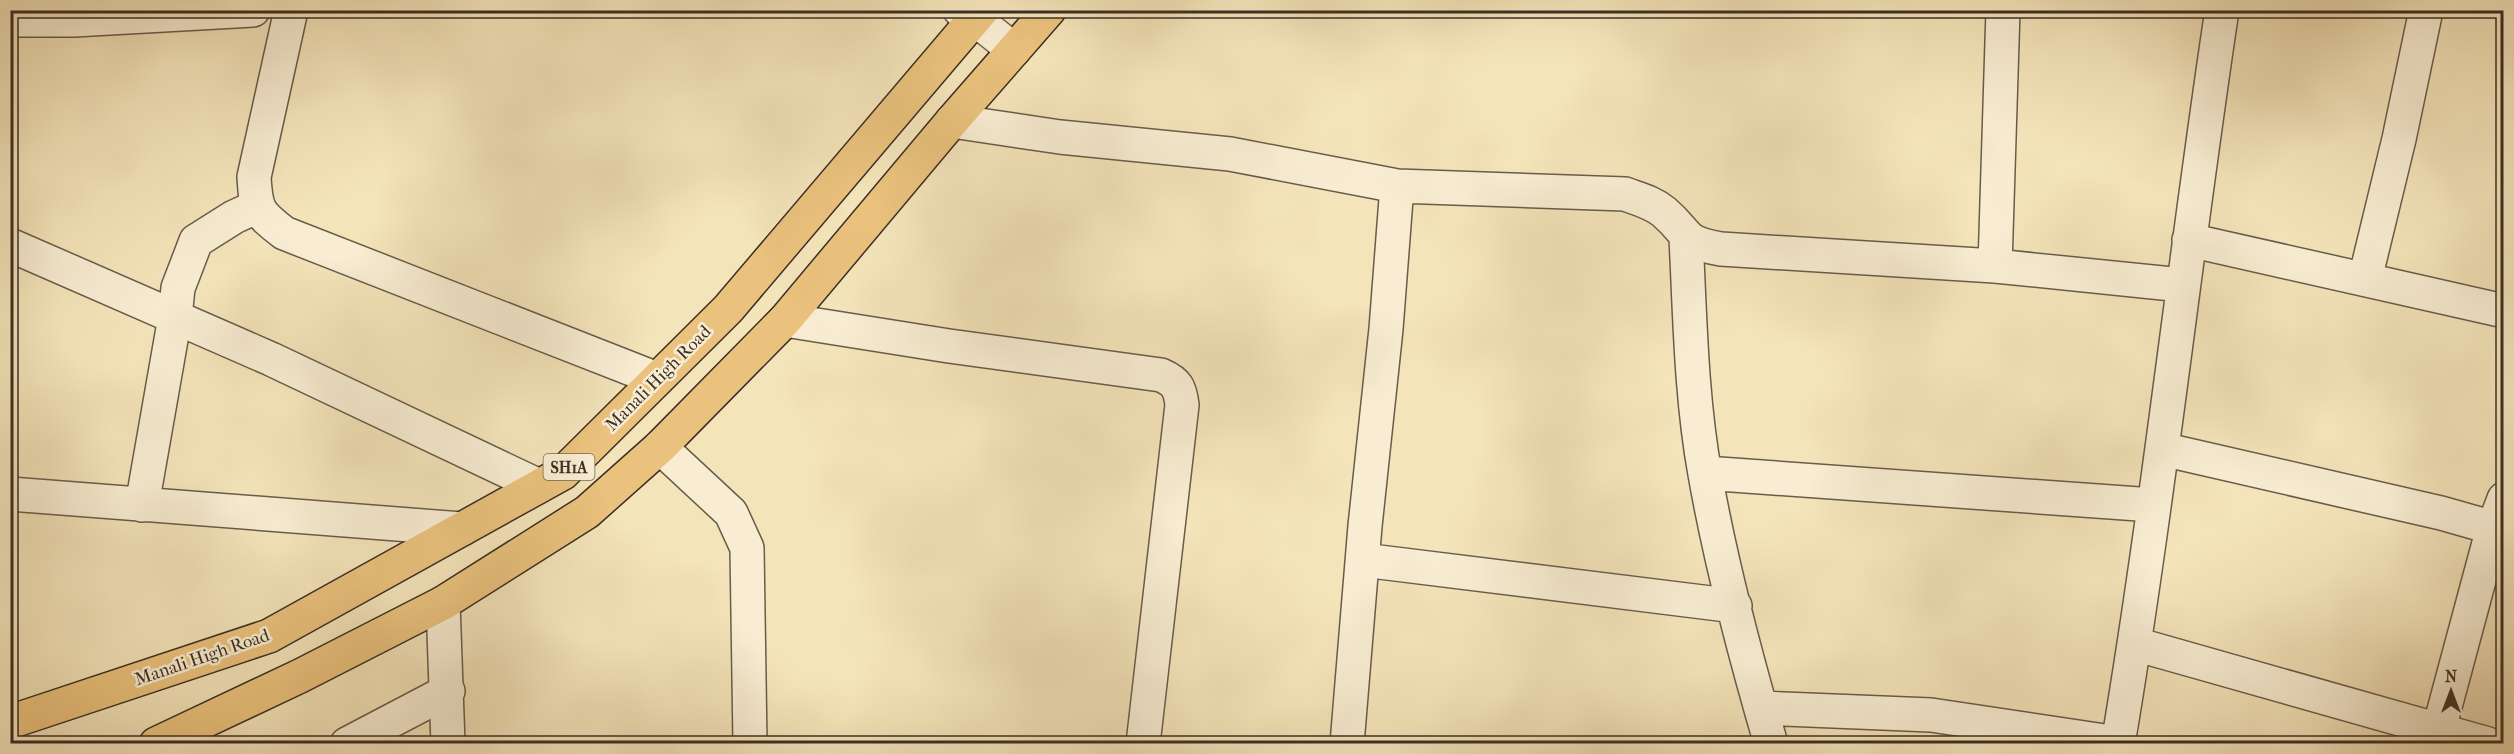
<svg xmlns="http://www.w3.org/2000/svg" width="2514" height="754" viewBox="0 0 2514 754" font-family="'IM FELL French Canon',serif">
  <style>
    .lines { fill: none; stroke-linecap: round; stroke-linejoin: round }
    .minor-casing { stroke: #695c4a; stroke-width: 36 }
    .major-casing { stroke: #3b2f25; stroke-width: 36 }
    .minor { stroke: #f8edd2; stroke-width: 33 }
    .major { stroke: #eac27d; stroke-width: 33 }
    .labels { text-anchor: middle; stroke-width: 5; stroke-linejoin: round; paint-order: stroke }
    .shield { fill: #f8edd2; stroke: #746859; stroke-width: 1.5 }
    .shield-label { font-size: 16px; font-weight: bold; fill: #3b2f25 }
    .street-label { font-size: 18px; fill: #3b2f25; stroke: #f8edd2 }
  </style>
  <rect width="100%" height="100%" fill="#f4e4ba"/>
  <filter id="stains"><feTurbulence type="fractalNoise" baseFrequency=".00333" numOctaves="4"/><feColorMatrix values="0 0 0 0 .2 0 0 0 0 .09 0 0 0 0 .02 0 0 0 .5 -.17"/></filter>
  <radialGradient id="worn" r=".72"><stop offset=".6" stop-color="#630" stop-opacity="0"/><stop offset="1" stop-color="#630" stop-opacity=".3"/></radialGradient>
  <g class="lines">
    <defs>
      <path id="minor" d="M 291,10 L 254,177 C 256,210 258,213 284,233 L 657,379
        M 960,10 L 975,19 L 1014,50
        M 10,20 L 74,20 L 253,10
        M 952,121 L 1060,137 L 1230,154 L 1397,186 L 1386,329 L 1365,526 L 1347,744
        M 1397,186 L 1625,194 C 1638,199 1652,202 1664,212 C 1691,235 1680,242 1721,249 L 1995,266 L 2182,285
        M 1686,238 C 1690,317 1691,397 1705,474 C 1721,565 1745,655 1771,744
        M 2189,240 L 2504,311
        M 10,245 L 271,359 L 539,486
        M 1995,266 L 2003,10
        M 2365,279 L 2399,139 L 2426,10
        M 785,320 L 949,346 L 1161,375 C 1177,382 1180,388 1182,405 L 1143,744
        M 660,447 L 731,513 L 747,548 L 750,744
        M 2162,449 L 2441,513 L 2504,531
        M 1705,473 L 2153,505
        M 10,494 L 462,529
        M 142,505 L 175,317 L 178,288 L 196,241 L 234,217 L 258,206
        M 1363,560 L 1735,606
        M 443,603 L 448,744
        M 2135,644 L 2488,744
        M 1761,708 L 1931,715 L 2118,743
        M 2439,729 L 2493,528 L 2504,499
        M 347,744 L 448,691
        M 2118,744 C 2159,500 2185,255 2222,10"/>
      <path id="major" d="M 10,722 L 269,636 L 563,473 L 728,309 L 982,10
        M 156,744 L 300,676 L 443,603 L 587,512 L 660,447 L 785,320 L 952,121 L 1049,10"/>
    </defs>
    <use href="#minor" class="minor-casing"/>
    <use href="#major" class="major-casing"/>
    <use href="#minor" class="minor"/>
    <use href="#major" class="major"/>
  </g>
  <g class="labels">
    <rect class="shield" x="543.5" y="454" width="51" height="26" rx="4.5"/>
    <g class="shield-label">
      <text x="569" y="473">SH1A</text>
    </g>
    <g class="street-label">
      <text transform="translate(658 378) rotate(-45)" y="6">Manali High Road</text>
      <text transform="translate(202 657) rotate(-19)" y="6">Manali High Road</text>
    </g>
  </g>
  <rect width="2514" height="754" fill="none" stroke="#f4e4ba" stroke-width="36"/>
  <rect x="12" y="12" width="2490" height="730" fill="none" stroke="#3b2f25" stroke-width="3"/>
  <rect x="18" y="18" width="2478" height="718" fill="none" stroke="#3b2f25" stroke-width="1.5"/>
  <g transform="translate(2451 691)" stroke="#f8edd2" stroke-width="4.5" paint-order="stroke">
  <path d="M0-4.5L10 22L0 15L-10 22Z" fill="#3b2f25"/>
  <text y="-9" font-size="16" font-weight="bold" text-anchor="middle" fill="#3b2f25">N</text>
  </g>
  <rect width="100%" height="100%" filter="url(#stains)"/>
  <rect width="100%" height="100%" fill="url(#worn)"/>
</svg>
